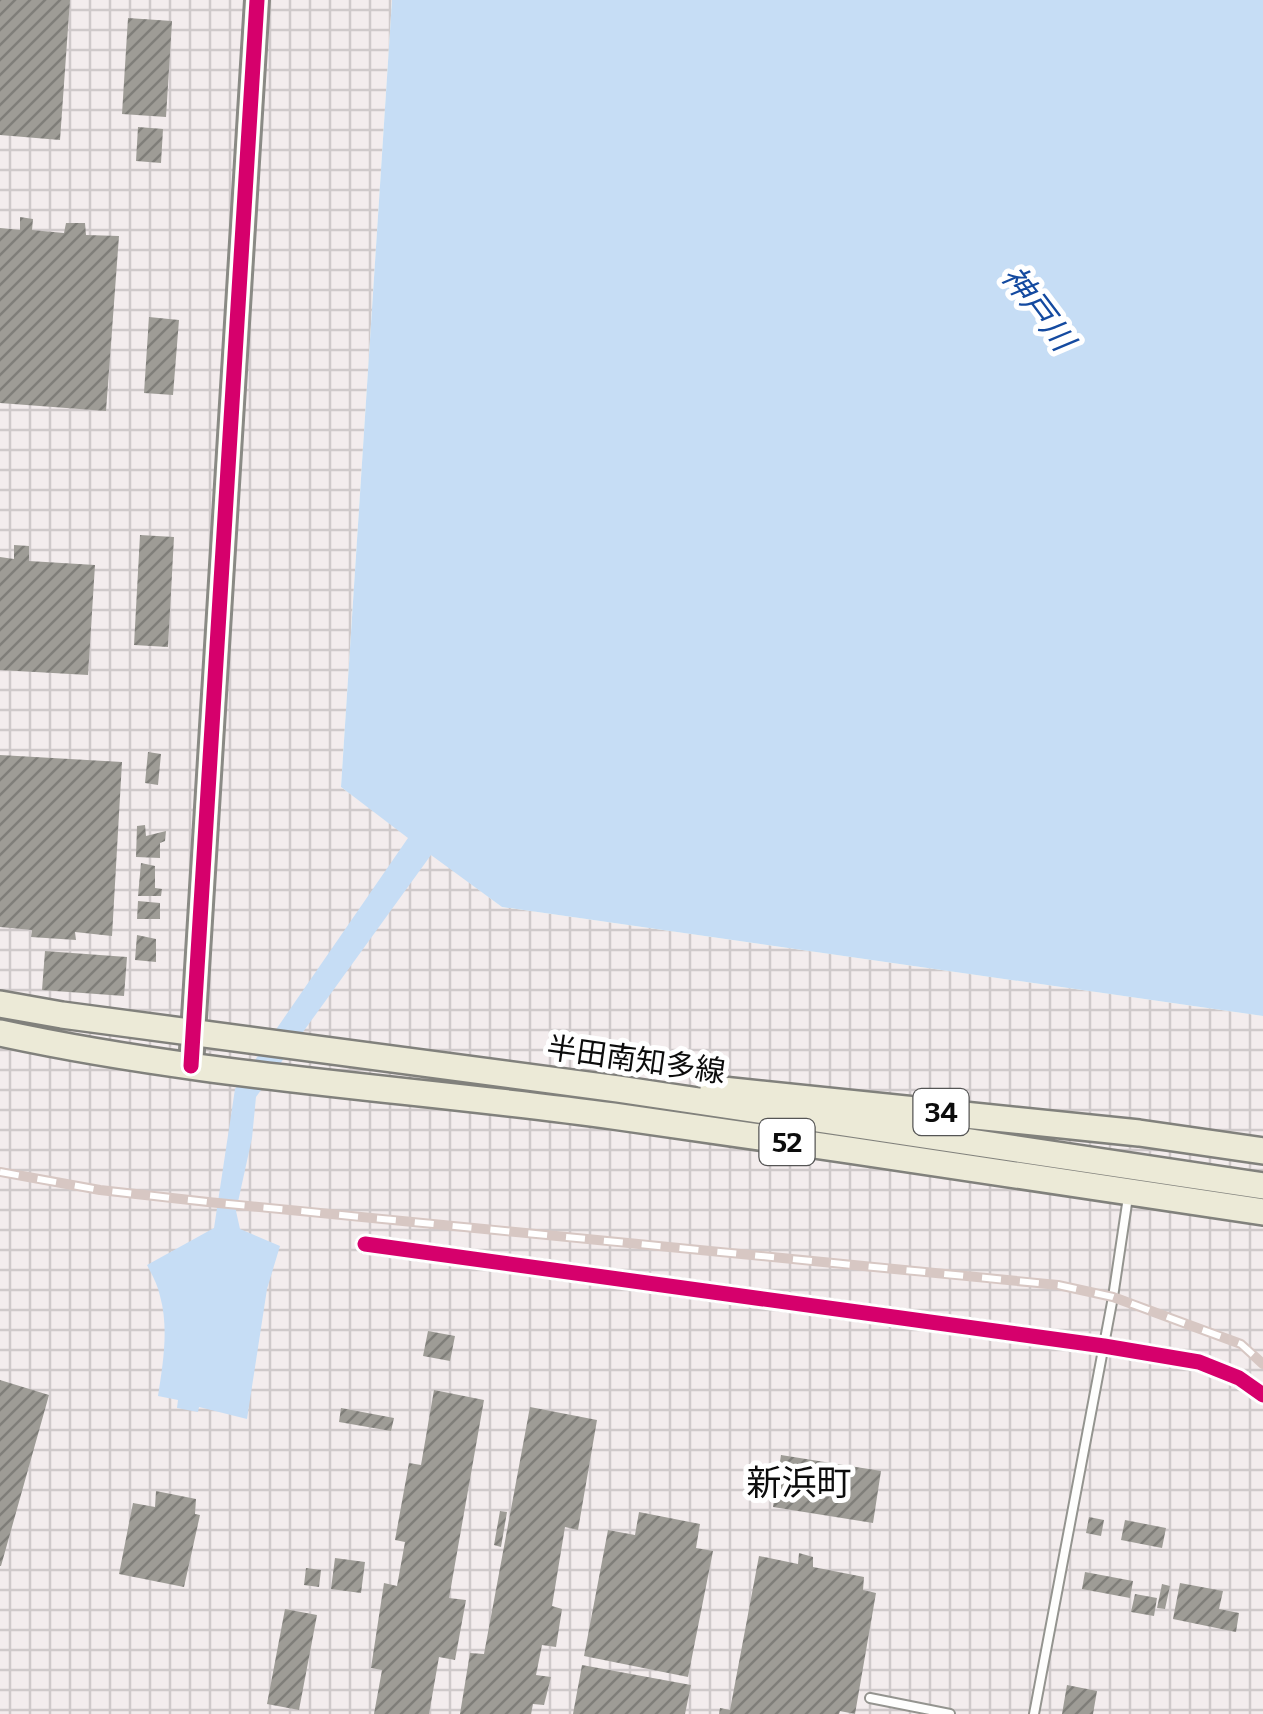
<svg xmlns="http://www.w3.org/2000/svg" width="1263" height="1714" viewBox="0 0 1263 1714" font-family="Bitter,'Noto Sans JP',serif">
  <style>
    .industrial { fill: url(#industrial-grid) }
    .water { fill: #c6ddf5 }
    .building { fill: url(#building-hatch) }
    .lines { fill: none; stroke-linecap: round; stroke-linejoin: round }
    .lane-casing { stroke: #94948f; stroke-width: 12 }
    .street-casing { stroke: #94948f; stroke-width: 20 }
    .secondary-casing { stroke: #8a8a85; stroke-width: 28 }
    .primary-casing { stroke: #81817c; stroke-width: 30 }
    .lane { stroke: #fefefd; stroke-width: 8 }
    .street { stroke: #fefefd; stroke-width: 15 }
    .secondary { stroke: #f4f5e8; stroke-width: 22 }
    .primary { stroke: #ecead7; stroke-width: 25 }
    .rail-casing { stroke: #d7c7c3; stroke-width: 10 }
    .rail { stroke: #fff; stroke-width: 6; stroke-dasharray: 19; stroke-linecap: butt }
    .cycleway-casing { stroke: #fff; stroke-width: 21 }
    .cycleway { stroke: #d6006c; stroke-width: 15 }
    .labels { text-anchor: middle; stroke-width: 10; stroke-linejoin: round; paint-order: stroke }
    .shield { fill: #fff; stroke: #555; stroke-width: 2.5 }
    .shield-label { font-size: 28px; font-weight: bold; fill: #0c0c0c }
    .street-label { font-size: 30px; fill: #0c0c0c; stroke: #fff }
    .water-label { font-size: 32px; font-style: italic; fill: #144aa0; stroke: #fff }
    .quarter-label { font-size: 35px; fill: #0c0c0c; stroke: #fff }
  </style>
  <defs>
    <pattern id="industrial-grid" width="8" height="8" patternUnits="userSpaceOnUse" patternTransform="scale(2.5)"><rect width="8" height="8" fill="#f3eced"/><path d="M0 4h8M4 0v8" fill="none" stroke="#cfc9ca"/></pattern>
    <pattern id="building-hatch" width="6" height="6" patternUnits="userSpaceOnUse" patternTransform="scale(2.5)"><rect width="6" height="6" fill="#9e9c96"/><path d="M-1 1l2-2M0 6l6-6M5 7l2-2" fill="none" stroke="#7f7e79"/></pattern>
  </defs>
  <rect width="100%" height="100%" fill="#fbfbf0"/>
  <path class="industrial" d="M 0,0 L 392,0 L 341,787 L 502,907 L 1263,1016 L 1263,1714 L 0,1714 Z"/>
  <path class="water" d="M 392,0 L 1263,0 L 1263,1016 L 502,907 L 431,855 L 256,1097 L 252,1138 L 236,1211 L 240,1229 L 280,1246 L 267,1289 L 247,1419 L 199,1407 L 198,1412 L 177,1408 L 178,1400 L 158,1396 C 163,1364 169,1328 160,1296 C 158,1285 152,1275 147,1265 L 214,1228 L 235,1089 L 408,838 L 341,787 Z"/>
  <path class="building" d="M 0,0 L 70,0 L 60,140 L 0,135 Z
    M 128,18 L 172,21 L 166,117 L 122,114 Z
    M 138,127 L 163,129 L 161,163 L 136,161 Z
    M 20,217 L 33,219 L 32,230 L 64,233 L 66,223 L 85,223 L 86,235 L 119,236 L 106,411 L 0,403 L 0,228 L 20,230 Z
    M 149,317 L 179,320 L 173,395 L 144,393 Z
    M 140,535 L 174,537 L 168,647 L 134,645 Z
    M 14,545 L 29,546 L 29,561 L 95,565 L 88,675 L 0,670 L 0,557 L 14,559 Z
    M 148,752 L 161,754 L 158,785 L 145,783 Z
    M 0,755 L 122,762 L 112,936 L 75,932 L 76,940 L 31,937 L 32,930 L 0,927 Z
    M 145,825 L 146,836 L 166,831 L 165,841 L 160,843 L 160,858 L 136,857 L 137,826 Z
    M 141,863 L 155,866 L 155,888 L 162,889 L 161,896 L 138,896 Z
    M 138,901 L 160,903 L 160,919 L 137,919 Z
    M 137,935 L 156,939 L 156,962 L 135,960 Z
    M 45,951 L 127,957 L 124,996 L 42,990 Z
    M 428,1331 L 455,1336 L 450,1361 L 423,1356 Z
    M 0,1380 L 49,1395 L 1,1566 L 0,1566 Z
    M 434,1390 L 484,1400 L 449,1598 L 466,1600 L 455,1660 L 439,1657 L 429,1714 L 374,1714 L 382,1670 L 371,1668 L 384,1583 L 397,1586 L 405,1542 L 395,1540 L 409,1463 L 421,1465 Z
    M 530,1407 L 597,1420 L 578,1530 L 565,1527 L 552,1606 L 562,1609 L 556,1647 L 542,1645 L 536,1675 L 551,1677 L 544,1705 L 533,1704 L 531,1714 L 460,1714 L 470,1653 L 484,1654 Z
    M 341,1408 L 394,1418 L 391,1431 L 339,1422 Z
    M 781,1455 L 881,1471 L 873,1523 L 773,1507 Z
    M 156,1491 L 196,1499 L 195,1514 L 200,1515 L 184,1587 L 119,1574 L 133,1503 L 155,1507 Z
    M 500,1511 L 507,1512 L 501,1547 L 494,1545 Z
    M 639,1512 L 700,1524 L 696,1548 L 713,1551 L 688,1677 L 584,1656 L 608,1530 L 635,1535 Z
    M 1089,1517 L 1104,1520 L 1101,1536 L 1086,1533 Z
    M 1125,1520 L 1166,1528 L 1162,1548 L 1121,1540 Z
    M 799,1553 L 813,1557 L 813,1567 L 864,1577 L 863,1590 L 876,1593 L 855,1714 L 840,1711 L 839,1714 L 719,1714 L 720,1708 L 730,1710 L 759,1556 L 798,1564 Z
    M 335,1558 L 365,1562 L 361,1593 L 331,1589 Z
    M 306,1568 L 321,1570 L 319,1587 L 304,1585 Z
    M 1085,1572 L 1133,1581 L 1130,1598 L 1082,1589 Z
    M 1180,1583 L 1223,1591 L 1219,1609 L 1239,1613 L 1236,1632 L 1173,1619 Z
    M 1162,1584 L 1170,1586 L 1165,1609 L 1157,1608 Z
    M 1135,1594 L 1157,1598 L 1154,1616 L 1131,1612 Z
    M 285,1609 L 317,1615 L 299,1710 L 267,1704 Z
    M 582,1665 L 691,1685 L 685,1714 L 573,1714 Z
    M 1067,1685 L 1097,1691 L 1093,1714 L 1062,1714 Z"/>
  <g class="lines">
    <defs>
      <path id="lane" d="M 870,1698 L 950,1714
        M 1034,1714 L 1113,1297 L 1128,1197"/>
      <path id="street" d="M 365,1244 L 1104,1346 L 1199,1362 L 1239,1378 L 1263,1395"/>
      <path id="secondary" d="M 191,1066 L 257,0"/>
      <path id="primary" d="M 0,1004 L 62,1015 L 618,1089 L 1263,1186
        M 0,1033 C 202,1077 409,1088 613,1116 C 830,1146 1046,1180 1263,1212
        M 713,1089 L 1139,1133 L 1263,1151"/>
    </defs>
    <use href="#lane" class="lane-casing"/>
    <use href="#street" class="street-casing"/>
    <use href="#secondary" class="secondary-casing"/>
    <use href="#primary" class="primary-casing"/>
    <use href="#lane" class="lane"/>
    <use href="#street" class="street"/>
    <use href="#secondary" class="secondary"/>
    <use href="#primary" class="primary"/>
    <defs>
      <path id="rail" d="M 0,1172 L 100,1190 L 208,1202 L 1058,1285 L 1113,1297 L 1241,1344 L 1263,1364"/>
    </defs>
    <use href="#rail" class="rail-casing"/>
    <use href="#rail" class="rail"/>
    <defs>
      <path id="cycleway" d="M 191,1066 L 257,0
        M 365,1244 L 1104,1346 L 1199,1362 L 1239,1378 L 1263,1395"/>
    </defs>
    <use href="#cycleway" class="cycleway-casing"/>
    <use href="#cycleway" class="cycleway"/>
  </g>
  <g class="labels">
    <g class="shield">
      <rect x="913.5" y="1089" width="55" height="46" rx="8"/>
      <rect x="759.5" y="1119" width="55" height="46" rx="8"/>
    </g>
    <g class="shield-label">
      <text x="941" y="1122">34</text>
      <text x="787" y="1152">52</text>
    </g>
    <g class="street-label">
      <text transform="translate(636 1060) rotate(8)" y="10">半田南知多線</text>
    </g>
    <g class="water-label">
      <text transform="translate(1038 308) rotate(53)" y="11">神戸川</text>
    </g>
    <g class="quarter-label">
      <text x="799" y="1495">新浜町</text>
    </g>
  </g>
</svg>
